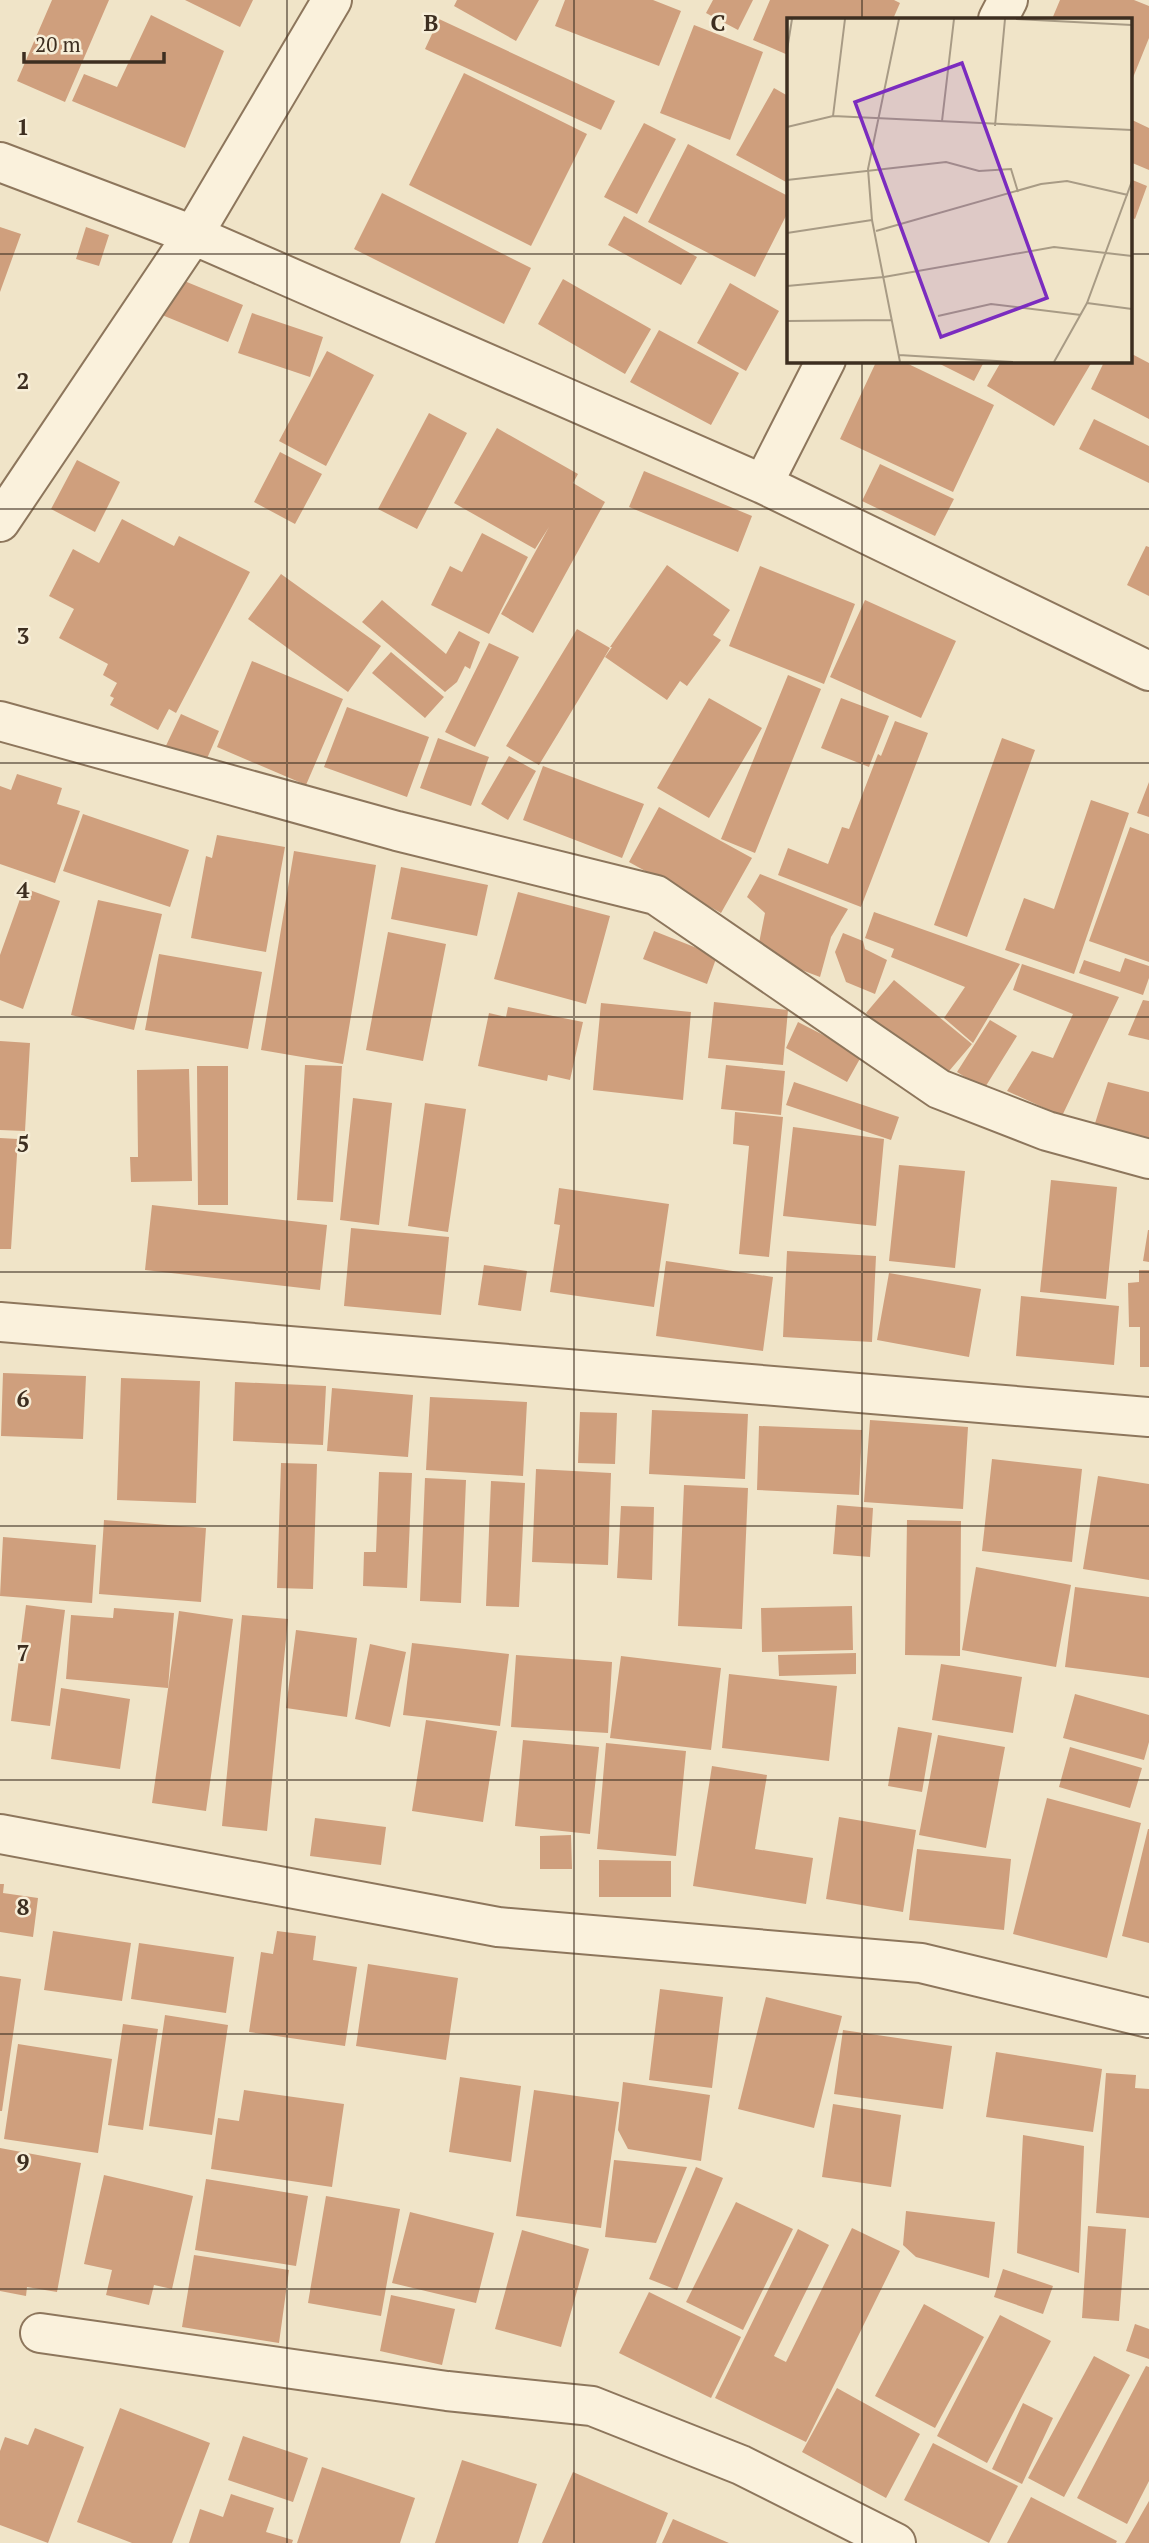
<svg xmlns="http://www.w3.org/2000/svg" width="1149" height="2543" viewBox="0 0 1149 2543" font-family="'PT Serif',serif">
  <style>
    .building { fill: #cf9f7d }
    .lines { fill: none; stroke-linecap: round; stroke-linejoin: round }
    .minor-casing { stroke: #8d765c; stroke-width: 42 }
    .minor { stroke: #faf1dc; stroke-width: 38 }
    .grid { fill: none; stroke: #3d2e20; stroke-width: 2; stroke-opacity: 0.55 }
    .inset-road { fill: none; stroke: #a89b85; stroke-width: 2 }
    .view { fill: #7b2cbf; fill-opacity: 0.15; stroke: #7b2cbf; stroke-width: 3.5 }
    .inset-edge { fill: none; stroke: #3d2e20; stroke-width: 3.5 }
    .grid-label { font-size: 23px; text-anchor: middle; font-weight: bold; fill: #3d2e20; stroke: #f7eed8; stroke-width: 5; stroke-linejoin: round; paint-order: stroke }
  </style>
  <rect width="100%" height="100%" fill="#f0e4c8"/>
  <path class="building" d="M 52,0 L 109,0 L 65,102 L 17,81 Z
    M 185,0 L 253,0 L 240,27 Z
    M 457,0 L 539,0 L 516,41 L 454,6 Z
    M 565,0 L 653,0 L 681,11 L 659,66 L 555,26 Z
    M 713,0 L 753,0 L 738,30 L 706,13 Z
    M 770,0 L 894,0 L 900,3 L 893,19 L 788,19 L 788,55 L 753,40 Z
    M 1060,0 L 1134,0 L 1149,6 L 1149,38 L 1130,85 L 1130,19 L 1052,19 Z
    M 151,15 L 224,51 L 185,148 L 72,101 L 84,74 L 117,87 Z
    M 439,19 L 615,101 L 601,130 L 425,49 Z
    M 694,25 L 763,52 L 730,140 L 660,113 Z
    M 464,73 L 587,134 L 531,246 L 409,185 Z
    M 774,88 L 788,96 L 788,183 L 736,155 Z
    M 1130,119 L 1149,128 L 1149,170 L 1130,162 Z
    M 644,123 L 676,139 L 637,214 L 604,197 Z
    M 688,144 L 788,196 L 788,212 L 755,277 L 648,222 Z
    M 1130,179 L 1147,186 L 1135,219 L 1130,217 Z
    M 382,193 L 531,268 L 504,324 L 354,249 Z
    M 624,216 L 697,257 L 681,285 L 608,245 Z
    M 0,227 L 21,234 L 0,292 Z
    M 86,227 L 109,235 L 99,266 L 76,259 Z
    M 177,278 L 243,305 L 228,342 L 162,315 Z
    M 563,279 L 651,329 L 625,374 L 538,324 Z
    M 730,283 L 779,311 L 746,371 L 697,343 Z
    M 252,313 L 323,337 L 310,377 L 238,353 Z
    M 659,330 L 739,373 L 711,425 L 630,382 Z
    M 327,351 L 374,375 L 326,466 L 279,441 Z
    M 1130,353 L 1149,363 L 1149,419 L 1091,389 L 1105,360 L 1130,360 Z
    M 877,360 L 900,360 L 994,405 L 953,492 L 840,439 Z
    M 932,360 L 985,360 L 974,381 Z
    M 1002,360 L 1093,360 L 1054,426 L 987,386 Z
    M 429,413 L 467,433 L 417,529 L 378,509 Z
    M 1094,419 L 1149,446 L 1149,483 L 1079,449 Z
    M 497,428 L 578,474 L 573,483 L 605,502 L 533,633 L 501,614 L 549,527 L 535,549 L 454,503 Z
    M 280,452 L 322,474 L 295,524 L 254,502 Z
    M 77,460 L 120,482 L 95,532 L 51,509 Z
    M 880,464 L 954,499 L 935,536 L 862,501 Z
    M 644,471 L 752,516 L 738,552 L 629,507 Z
    M 122,519 L 174,546 L 179,536 L 250,572 L 176,713 L 169,709 L 158,730 L 110,705 L 114,698 L 110,696 L 117,683 L 103,675 L 108,664 L 59,638 L 74,609 L 49,596 L 73,549 L 99,563 Z
    M 482,533 L 528,557 L 489,634 L 431,605 L 450,566 L 462,572 Z
    M 1146,546 L 1149,547 L 1149,596 L 1127,585 Z
    M 667,565 L 730,610 L 713,635 L 721,640 L 687,686 L 680,681 L 667,700 L 605,657 L 612,647 L 610,647 Z
    M 760,566 L 855,604 L 824,684 L 729,646 Z
    M 281,574 L 381,646 L 348,692 L 248,619 Z
    M 382,600 L 446,654 L 459,631 L 480,642 L 470,669 L 465,666 L 457,682 L 445,692 L 362,622 Z
    M 865,600 L 956,641 L 921,718 L 830,677 Z
    M 577,629 L 610,648 L 539,765 L 506,746 Z
    M 489,643 L 519,657 L 475,747 L 445,732 Z
    M 391,652 L 444,697 L 425,718 L 372,673 Z
    M 252,661 L 343,699 L 306,785 L 217,747 Z
    M 788,675 L 821,689 L 755,853 L 721,839 Z
    M 709,698 L 762,728 L 709,818 L 657,788 Z
    M 841,698 L 889,716 L 869,767 L 821,748 Z
    M 347,707 L 429,737 L 407,797 L 324,767 Z
    M 181,714 L 219,731 L 202,770 L 163,752 Z
    M 895,721 L 928,733 L 861,907 L 778,875 L 788,848 L 828,864 L 842,827 L 849,829 L 878,754 L 881,756 Z
    M 438,738 L 489,757 L 471,806 L 420,788 Z
    M 1002,738 L 1035,750 L 967,937 L 934,925 Z
    M 509,756 L 536,771 L 508,820 L 481,804 Z
    M 543,766 L 644,804 L 622,858 L 523,820 Z
    M 17,774 L 62,788 L 57,804 L 80,811 L 55,883 L 0,864 L 0,786 L 11,790 Z
    M 1149,782 L 1149,817 L 1137,813 Z
    M 1091,800 L 1129,813 L 1074,974 L 1005,950 L 1024,898 L 1054,909 Z
    M 659,807 L 752,858 L 721,913 L 629,862 Z
    M 83,814 L 189,850 L 170,907 L 63,871 Z
    M 1130,827 L 1149,834 L 1149,962 L 1089,941 Z
    M 217,835 L 285,847 L 266,952 L 191,938 L 206,856 L 212,858 Z
    M 294,851 L 376,865 L 343,1064 L 261,1050 Z
    M 401,867 L 488,885 L 477,936 L 391,919 Z
    M 760,874 L 848,909 L 831,937 L 820,977 L 757,953 L 765,913 L 747,897 Z
    M 24,888 L 60,901 L 23,1009 L 0,1000 L 0,955 Z
    M 518,892 L 610,916 L 586,1004 L 494,979 Z
    M 98,900 L 162,914 L 134,1030 L 71,1015 Z
    M 874,912 L 1020,964 L 973,1043 L 944,1018 L 965,987 L 891,957 L 894,949 L 865,938 Z
    M 654,931 L 717,956 L 707,984 L 643,959 Z
    M 388,932 L 446,944 L 423,1061 L 366,1050 Z
    M 843,933 L 863,941 L 865,949 L 887,960 L 875,994 L 846,982 L 835,952 Z
    M 159,954 L 262,972 L 248,1049 L 145,1030 Z
    M 1125,958 L 1149,966 L 1149,978 L 1143,995 L 1079,973 L 1084,960 L 1120,972 Z
    M 1022,964 L 1119,997 L 1062,1116 L 1007,1091 L 1032,1051 L 1053,1058 L 1073,1014 L 1013,990 Z
    M 894,980 L 972,1044 L 944,1077 L 866,1013 Z
    M 1143,1000 L 1149,1001 L 1149,1040 L 1128,1035 Z
    M 714,1002 L 788,1010 L 783,1065 L 708,1058 Z
    M 601,1003 L 691,1012 L 683,1100 L 593,1090 Z
    M 508,1007 L 583,1022 L 570,1080 L 548,1075 L 547,1081 L 478,1066 L 489,1013 L 506,1017 Z
    M 990,1020 L 1017,1036 L 984,1089 L 957,1072 Z
    M 798,1022 L 862,1055 L 847,1082 L 786,1048 Z
    M 0,1041 L 30,1043 L 25,1131 L 0,1130 Z
    M 305,1065 L 342,1066 L 333,1202 L 297,1200 Z
    M 726,1065 L 785,1071 L 781,1115 L 721,1109 Z
    M 197,1066 L 228,1066 L 228,1205 L 198,1205 Z
    M 189,1069 L 192,1181 L 131,1182 L 130,1157 L 138,1157 L 137,1070 Z
    M 794,1082 L 899,1117 L 891,1140 L 786,1105 Z
    M 1108,1082 L 1149,1092 L 1149,1153 L 1091,1136 Z
    M 353,1098 L 392,1103 L 379,1225 L 340,1220 Z
    M 425,1103 L 466,1109 L 448,1232 L 408,1226 Z
    M 735,1112 L 783,1117 L 769,1257 L 739,1254 L 749,1146 L 733,1144 Z
    M 793,1127 L 884,1139 L 876,1226 L 783,1216 Z
    M 0,1138 L 18,1139 L 11,1249 L 0,1249 Z
    M 899,1165 L 965,1171 L 955,1268 L 889,1261 Z
    M 1051,1180 L 1117,1187 L 1106,1299 L 1040,1292 Z
    M 559,1188 L 669,1204 L 654,1307 L 550,1292 L 560,1225 L 554,1224 Z
    M 152,1205 L 327,1225 L 320,1290 L 145,1270 Z
    M 351,1228 L 449,1237 L 441,1315 L 344,1306 Z
    M 1148,1230 L 1149,1230 L 1149,1262 L 1143,1261 Z
    M 787,1251 L 876,1256 L 872,1342 L 783,1337 Z
    M 666,1261 L 773,1277 L 763,1351 L 656,1336 Z
    M 484,1265 L 527,1271 L 521,1311 L 478,1305 Z
    M 1139,1270 L 1149,1270 L 1149,1367 L 1140,1367 L 1140,1327 L 1129,1327 L 1128,1283 L 1139,1282 Z
    M 889,1273 L 981,1289 L 969,1357 L 877,1340 Z
    M 1021,1296 L 1119,1306 L 1114,1365 L 1016,1356 Z
    M 3,1373 L 86,1376 L 83,1439 L 1,1436 Z
    M 121,1378 L 200,1381 L 196,1503 L 117,1500 Z
    M 235,1382 L 326,1386 L 323,1445 L 233,1441 Z
    M 332,1388 L 413,1395 L 408,1457 L 327,1451 Z
    M 430,1397 L 527,1402 L 523,1476 L 426,1470 Z
    M 652,1410 L 748,1414 L 745,1479 L 649,1474 Z
    M 580,1412 L 617,1413 L 615,1464 L 578,1463 Z
    M 870,1420 L 968,1427 L 963,1509 L 864,1502 Z
    M 759,1426 L 862,1430 L 859,1495 L 757,1490 Z
    M 992,1459 L 1082,1469 L 1072,1562 L 982,1551 Z
    M 281,1463 L 317,1464 L 313,1589 L 277,1588 Z
    M 536,1469 L 611,1473 L 608,1565 L 532,1562 Z
    M 379,1472 L 412,1473 L 407,1588 L 363,1586 L 364,1552 L 376,1552 Z
    M 1098,1476 L 1149,1484 L 1149,1580 L 1083,1569 Z
    M 425,1478 L 466,1480 L 461,1603 L 420,1601 Z
    M 491,1481 L 525,1483 L 519,1607 L 486,1606 Z
    M 684,1485 L 748,1488 L 742,1629 L 678,1626 Z
    M 837,1505 L 873,1508 L 870,1557 L 833,1554 Z
    M 621,1506 L 654,1507 L 652,1580 L 617,1578 Z
    M 104,1520 L 206,1528 L 201,1602 L 99,1594 Z
    M 907,1520 L 961,1521 L 960,1656 L 905,1655 Z
    M 3,1537 L 96,1545 L 92,1603 L 0,1596 Z
    M 976,1567 L 1071,1585 L 1056,1667 L 962,1650 Z
    M 1075,1587 L 1149,1597 L 1149,1678 L 1065,1667 Z
    M 26,1605 L 65,1610 L 50,1726 L 11,1721 Z
    M 852,1606 L 853,1650 L 762,1652 L 761,1608 Z
    M 114,1608 L 174,1613 L 168,1688 L 66,1679 L 71,1615 L 113,1618 Z
    M 179,1611 L 233,1619 L 206,1811 L 152,1803 Z
    M 242,1615 L 288,1619 L 267,1831 L 222,1826 Z
    M 296,1630 L 357,1638 L 347,1717 L 286,1708 Z
    M 412,1643 L 509,1654 L 500,1726 L 403,1715 Z
    M 370,1644 L 406,1652 L 390,1727 L 355,1719 Z
    M 856,1653 L 856,1674 L 779,1676 L 778,1655 Z
    M 516,1655 L 612,1662 L 608,1733 L 511,1727 Z
    M 621,1656 L 721,1668 L 711,1750 L 610,1738 Z
    M 941,1664 L 1022,1677 L 1013,1733 L 932,1720 Z
    M 729,1674 L 837,1686 L 829,1761 L 722,1748 Z
    M 61,1688 L 130,1699 L 120,1769 L 51,1759 Z
    M 1075,1694 L 1149,1715 L 1149,1742 L 1144,1760 L 1063,1738 Z
    M 426,1720 L 497,1731 L 483,1822 L 412,1811 Z
    M 898,1727 L 932,1733 L 922,1792 L 888,1786 Z
    M 938,1735 L 1005,1747 L 986,1848 L 919,1835 Z
    M 523,1740 L 599,1747 L 590,1834 L 515,1826 Z
    M 606,1743 L 686,1751 L 676,1856 L 597,1849 Z
    M 1070,1747 L 1142,1768 L 1130,1808 L 1059,1787 Z
    M 712,1766 L 767,1775 L 755,1849 L 813,1858 L 806,1904 L 693,1886 Z
    M 1047,1798 L 1141,1823 L 1107,1958 L 1013,1934 Z
    M 839,1817 L 916,1830 L 903,1912 L 826,1899 Z
    M 315,1818 L 386,1827 L 381,1865 L 310,1856 Z
    M 1148,1829 L 1149,1829 L 1149,1943 L 1122,1936 Z
    M 571,1835 L 572,1869 L 540,1869 L 540,1836 Z
    M 917,1849 L 1011,1859 L 1004,1930 L 909,1920 Z
    M 599,1860 L 671,1861 L 671,1897 L 599,1897 Z
    M 0,1884 L 4,1884 L 3,1893 L 38,1898 L 33,1937 L 0,1932 Z
    M 53,1931 L 131,1943 L 122,2001 L 44,1990 Z
    M 277,1931 L 316,1936 L 313,1960 L 357,1967 L 345,2046 L 249,2032 L 261,1952 L 273,1954 Z
    M 139,1943 L 234,1957 L 226,2013 L 131,1999 Z
    M 368,1964 L 458,1978 L 446,2060 L 356,2046 Z
    M 0,1976 L 21,1979 L 2,2111 L 0,2111 Z
    M 660,1989 L 723,1997 L 712,2088 L 649,2080 Z
    M 766,1997 L 842,2016 L 814,2128 L 738,2109 Z
    M 165,2015 L 228,2025 L 212,2135 L 149,2126 Z
    M 123,2024 L 158,2029 L 143,2130 L 108,2125 Z
    M 843,2030 L 952,2046 L 943,2109 L 834,2094 Z
    M 18,2044 L 112,2059 L 98,2153 L 4,2139 Z
    M 996,2052 L 1102,2069 L 1093,2132 L 986,2117 Z
    M 1106,2073 L 1136,2075 L 1135,2088 L 1149,2089 L 1149,2218 L 1096,2213 Z
    M 460,2077 L 521,2086 L 511,2162 L 449,2152 Z
    M 623,2082 L 710,2095 L 701,2161 L 628,2149 L 618,2130 Z
    M 244,2090 L 344,2104 L 332,2187 L 211,2169 L 218,2118 L 239,2121 Z
    M 534,2090 L 619,2102 L 601,2228 L 516,2216 Z
    M 833,2104 L 901,2115 L 891,2187 L 822,2177 Z
    M 1023,2135 L 1084,2146 L 1079,2273 L 1017,2253 Z
    M 0,2148 L 81,2163 L 57,2292 L 27,2287 L 26,2296 L 0,2291 Z
    M 614,2160 L 687,2167 L 656,2243 L 605,2237 Z
    M 696,2167 L 723,2178 L 677,2290 L 649,2279 Z
    M 104,2175 L 193,2196 L 172,2289 L 154,2285 L 149,2305 L 106,2295 L 112,2270 L 84,2264 Z
    M 206,2179 L 308,2196 L 296,2266 L 195,2250 Z
    M 326,2196 L 400,2209 L 381,2316 L 308,2303 Z
    M 736,2202 L 793,2229 L 743,2330 L 686,2302 Z
    M 906,2211 L 995,2222 L 989,2278 L 916,2257 L 903,2245 Z
    M 410,2212 L 494,2233 L 476,2303 L 392,2283 Z
    M 1088,2226 L 1126,2229 L 1119,2321 L 1082,2318 Z
    M 852,2228 L 900,2251 L 806,2442 L 715,2398 L 798,2229 L 829,2245 L 774,2356 L 786,2362 Z
    M 522,2230 L 589,2249 L 561,2347 L 495,2329 Z
    M 194,2255 L 289,2270 L 279,2343 L 182,2327 Z
    M 1003,2269 L 1053,2286 L 1043,2314 L 994,2297 Z
    M 649,2292 L 741,2337 L 711,2398 L 619,2353 Z
    M 391,2295 L 455,2309 L 442,2365 L 380,2351 Z
    M 924,2304 L 984,2337 L 935,2428 L 875,2396 Z
    M 1000,2315 L 1051,2341 L 987,2463 L 937,2436 Z
    M 1135,2324 L 1149,2329 L 1149,2359 L 1126,2351 Z
    M 1094,2356 L 1130,2375 L 1064,2497 L 1028,2478 Z
    M 1146,2366 L 1149,2367 L 1149,2481 L 1127,2524 L 1077,2498 Z
    M 837,2388 L 920,2434 L 886,2498 L 802,2452 Z
    M 1023,2403 L 1053,2418 L 1022,2484 L 992,2469 Z
    M 120,2408 L 210,2443 L 172,2543 L 132,2543 L 77,2522 Z
    M 35,2428 L 84,2447 L 48,2543 L 0,2525 L 0,2451 L 5,2437 L 28,2445 Z
    M 243,2436 L 308,2458 L 293,2502 L 228,2480 Z
    M 933,2443 L 1018,2486 L 989,2543 L 904,2500 Z
    M 462,2460 L 537,2484 L 518,2543 L 435,2543 Z
    M 322,2467 L 415,2498 L 400,2543 L 297,2543 Z
    M 573,2472 L 668,2513 L 656,2543 L 542,2543 Z
    M 231,2494 L 274,2508 L 266,2532 L 293,2540 L 292,2543 L 189,2543 L 200,2509 L 223,2517 Z
    M 1031,2497 L 1117,2541 L 1116,2543 L 1007,2543 Z
    M 1149,2501 L 1149,2543 L 1125,2543 Z
    M 673,2519 L 729,2543 L 662,2543 Z"/>
  <g class="lines">
    <defs>
      <path id="minor" d="M 998,19 L 1008,0
        M 0,162 L 193,235 L 763,484 L 1149,671
        M 763,484 L 826,360
        M 0,522 L 193,235 L 332,0
        M 0,721 L 397,831 L 656,895 L 939,1089 L 1047,1131 L 1149,1159
        M 0,1322 L 1149,1417
        M 0,1834 L 498,1927 L 921,1963 L 1149,2018
        M 40,2333 L 447,2391 L 592,2406 L 741,2465 L 896,2543"/>
    </defs>
    <use href="#minor" class="minor-casing"/>
    <use href="#minor" class="minor"/>
  </g>
  <path class="grid" d="M 287,0 L 287,2543M 574,0 L 574,2543M 862,0 L 862,19M 0,254 L 788,254M 1130,254 L 1149,254M 862,360 L 862,2543M 0,509 L 1149,509M 0,763 L 1149,763M 0,1017 L 1149,1017M 0,1272 L 1149,1272M 0,1526 L 1149,1526M 0,1780 L 1149,1780M 0,2034 L 1149,2034M 0,2289 L 1149,2289"/>
  <g transform="translate(787 18)">
    <rect width="345" height="345" fill="#f0e4c8"/>
    <path class="inset-road" d="M 112,1 L 81,151 L 85,202 L 113,344M 229,1 L 345,7M 0,32 L 5,1M 46,98 L 58,1M 155,103 L 167,1M 208,108 L 218,1M 0,109 L 46,98 L 345,112M 0,162 L 159,144 L 192,153 L 224,151 L 231,174M 89,213 L 254,166 L 280,163 L 341,177M 0,215 L 85,202M 0,268 L 97,259 L 267,229 L 345,238M 300,285 L 345,291M 151,298 L 204,286 L 294,297M 0,303 L 104,302M 112,337 L 226,344M 267,344 L 300,285 L 345,163"/>
    <path class="view" d="M 175,45 L 260,280 L 154,319 L 68,84 Z"/>
    <rect width="345" height="345" class="inset-edge"/>
  </g>
  <g class="grid-label">
    <text x="431" y="31">B</text>
    <text x="718" y="31">C</text>
    <text x="23" y="135">1</text>
    <text x="23" y="389">2</text>
    <text x="23" y="644">3</text>
    <text x="23" y="898">4</text>
    <text x="23" y="1152">5</text>
    <text x="23" y="1407">6</text>
    <text x="23" y="1661">7</text>
    <text x="23" y="1915">8</text>
    <text x="23" y="2170">9</text>
  </g>
  <path d="M24 52v10h140v-10" fill="none" stroke="#3d2e20" stroke-width="3.5"/>
  <text x="35" y="52" font-size="21" fill="#3d2e20" stroke="#f7eed8" stroke-width="5" paint-order="stroke">20 m</text>
</svg>
